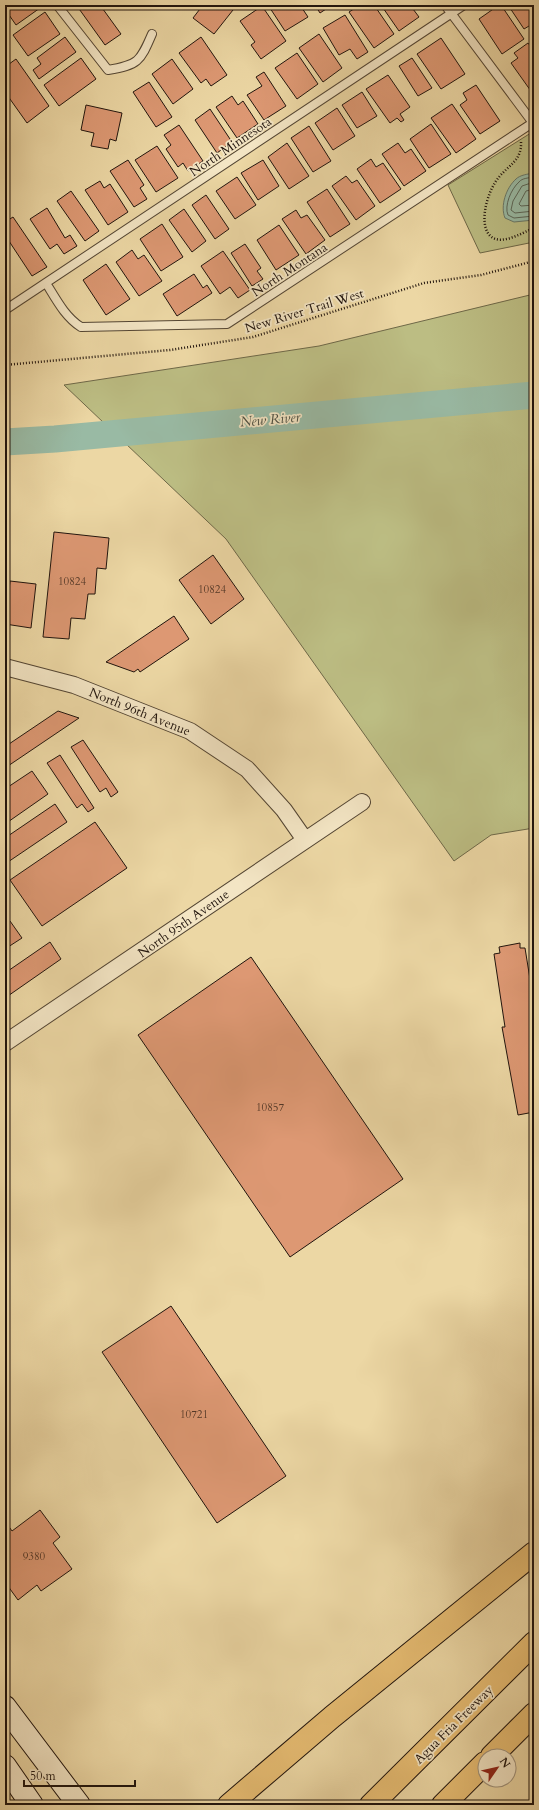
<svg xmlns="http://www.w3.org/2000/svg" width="539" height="1810" viewBox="0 0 539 1810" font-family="Cardo,serif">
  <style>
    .green { fill: #bcbd83; stroke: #6e6848 }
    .water { fill: #99baa4; stroke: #697868 }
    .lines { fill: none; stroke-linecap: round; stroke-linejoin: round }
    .shore { stroke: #5c6758; stroke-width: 1 }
    .river { stroke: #99baa4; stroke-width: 27 }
    .building { fill: #dd9873; stroke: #20140d }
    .service-casing { stroke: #534533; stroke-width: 10 }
    .minor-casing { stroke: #534533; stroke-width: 18 }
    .secondary-casing { stroke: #20140d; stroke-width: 24 }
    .motorway-casing { stroke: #20140d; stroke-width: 24 }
    .path { stroke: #20140d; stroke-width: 2.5; stroke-dasharray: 1 2; stroke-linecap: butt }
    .service { stroke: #f3e5c4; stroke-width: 8 }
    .minor { stroke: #f3e5c4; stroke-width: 16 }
    .secondary { stroke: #f3e5c4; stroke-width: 22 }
    .motorway { stroke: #e6bc72; stroke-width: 22 }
    .labels { text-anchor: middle; stroke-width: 3.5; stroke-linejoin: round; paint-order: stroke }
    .number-label { font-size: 11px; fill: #4f3526 }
    .street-label { font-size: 13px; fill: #20140d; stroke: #f3e5c4 }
    .water-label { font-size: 14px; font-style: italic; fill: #4a4e42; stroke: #f3e5c4 }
  </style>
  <rect width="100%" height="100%" fill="#ecd7a4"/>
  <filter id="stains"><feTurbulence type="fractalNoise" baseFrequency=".005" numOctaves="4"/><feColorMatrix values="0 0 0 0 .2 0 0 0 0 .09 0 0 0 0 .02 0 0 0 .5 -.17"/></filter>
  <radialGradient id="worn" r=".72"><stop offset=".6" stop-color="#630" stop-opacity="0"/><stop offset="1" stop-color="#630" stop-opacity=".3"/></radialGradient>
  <path class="green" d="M 534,131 L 534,242 L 480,253 L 448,185 Z
    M 534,294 L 534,828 L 491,835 L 454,861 L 226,539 L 64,385 L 319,346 Z"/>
  <path class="water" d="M 534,173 L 534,220 L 514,222 L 505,218 C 500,206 506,188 516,179 C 520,175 528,174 534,173 Z"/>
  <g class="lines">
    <path class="shore" d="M 534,177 C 529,178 522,178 519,182 C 511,189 504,206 508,215 L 514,218 L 534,216
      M 534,182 L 522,186 L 513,201 L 511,210 L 515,213 L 534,211
      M 534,189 L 526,191 L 519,204 L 521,206 L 534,205"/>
    <path class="river" d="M 5,442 L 55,439 L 534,395"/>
  </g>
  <path class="building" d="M 5,5 L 37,5 L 40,8 L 16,25 L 7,12 L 5,14 Z
    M 79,5 L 93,5 L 96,9 L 100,5 L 121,34 L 105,45 L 77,6 Z
    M 203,5 L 227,5 L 233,10 L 214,34 L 193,18 Z
    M 268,5 L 300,5 L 308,17 L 285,31 Z
    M 315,5 L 332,5 L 320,13 Z
    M 360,5 L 374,5 L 394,34 L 374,48 L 349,12 Z
    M 381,5 L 410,5 L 419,17 L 399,31 Z
    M 499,5 L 501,5 L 524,39 L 502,54 L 479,19 Z
    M 508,5 L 534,5 L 534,23 L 524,29 Z
    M 262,6 L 286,41 L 261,59 L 251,45 L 255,42 L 240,21 Z
    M 45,12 L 60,34 L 28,56 L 13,35 Z
    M 345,15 L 368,52 L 357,59 L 350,49 L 339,55 L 323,28 Z
    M 319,34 L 342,68 L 323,82 L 299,48 Z
    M 65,37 L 76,52 L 39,79 L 33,70 L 41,64 L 37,58 Z
    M 201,37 L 227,75 L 211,86 L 206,79 L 201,83 L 179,53 Z
    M 441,38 L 465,74 L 441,89 L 417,54 Z
    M 528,43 L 534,51 L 533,94 L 511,63 L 518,58 L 514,53 Z
    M 297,53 L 318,84 L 297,99 L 275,68 Z
    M 81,58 L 96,79 L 59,106 L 44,85 Z
    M 412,58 L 432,88 L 418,96 L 399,66 Z
    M 16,59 L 49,106 L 27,123 L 5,92 L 5,77 L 8,75 L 5,71 L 5,67 Z
    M 172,59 L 193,89 L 173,104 L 152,74 Z
    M 264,72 L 286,106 L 264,120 L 247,95 L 262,86 L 256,77 Z
    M 388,75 L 410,107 L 400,114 L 404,120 L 401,122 L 397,118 L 390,123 L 366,89 Z
    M 149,82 L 172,117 L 156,127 L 133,92 Z
    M 476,85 L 500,121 L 480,134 L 460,105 L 467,100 L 463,93 Z
    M 362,92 L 377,116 L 357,128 L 342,105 Z
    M 232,96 L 238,105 L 243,101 L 258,124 L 237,138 L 216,107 Z
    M 452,104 L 476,139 L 456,153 L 431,118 Z
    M 86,105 L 122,113 L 116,141 L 110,139 L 108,149 L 91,146 L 94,133 L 81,130 Z
    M 337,108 L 355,136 L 333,150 L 315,123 Z
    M 210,109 L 232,142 L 217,153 L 195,120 Z
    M 431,124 L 451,154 L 429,168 L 410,139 Z
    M 179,125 L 203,161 L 188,171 L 183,163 L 178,167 L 166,149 L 171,145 L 164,135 Z
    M 309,126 L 331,161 L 313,172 L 291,138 Z
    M 287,143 L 309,176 L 289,189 L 268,157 Z
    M 398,143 L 405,153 L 411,149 L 426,171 L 404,186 L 382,154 Z
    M 157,146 L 178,178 L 156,192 L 135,160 Z
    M 371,159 L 376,167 L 383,163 L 401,189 L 380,203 L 357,169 Z
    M 128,160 L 144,185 L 140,188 L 147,199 L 134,207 L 110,171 Z
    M 263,160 L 279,186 L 258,200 L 241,173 Z
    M 346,176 L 352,183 L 357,180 L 375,206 L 356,220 L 332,186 Z
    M 237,177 L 256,205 L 235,219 L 216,191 Z
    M 100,181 L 104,188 L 110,184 L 128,212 L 108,225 L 85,190 Z
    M 327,189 L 350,224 L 330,237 L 307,202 Z
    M 71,191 L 99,231 L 85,241 L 57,201 Z
    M 206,195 L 229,229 L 215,239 L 192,205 Z
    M 47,208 L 65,238 L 70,235 L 77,246 L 64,254 L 57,244 L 50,249 L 30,219 Z
    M 184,209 L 206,241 L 192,252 L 169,220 Z
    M 296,210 L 301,218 L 307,215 L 325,240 L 306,254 L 282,219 Z
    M 13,217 L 47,267 L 32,276 L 5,235 L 5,230 L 8,228 L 5,222 Z
    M 162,224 L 183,257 L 161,271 L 140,239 Z
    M 279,225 L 299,255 L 276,270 L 257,240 Z
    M 245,244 L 261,268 L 257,271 L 263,279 L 252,286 L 231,253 Z
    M 132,250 L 138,259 L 144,255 L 162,281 L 139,296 L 116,262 Z
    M 223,251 L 250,290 L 238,298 L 230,287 L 220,294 L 201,266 Z
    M 106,264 L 130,299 L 106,315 L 83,280 Z
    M 194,274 L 203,288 L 207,285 L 212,293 L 177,316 L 163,294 Z
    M 54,532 L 109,538 L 106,569 L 97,568 L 95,594 L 88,594 L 85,619 L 71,618 L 69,639 L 43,637 Z
    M 213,555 L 244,599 L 211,624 L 179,580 Z
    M 10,581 L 36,584 L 31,628 L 5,624 Z
    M 174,616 L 189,639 L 140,672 L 138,669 L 134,672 L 106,662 Z
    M 58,711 L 79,718 L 5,768 L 5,738 L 9,744 Z
    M 83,740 L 118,792 L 111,797 L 106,788 L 100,792 L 71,747 Z
    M 60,755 L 94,808 L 88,812 L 82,804 L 77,808 L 47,763 Z
    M 32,771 L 48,794 L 5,824 L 5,789 Z
    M 55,804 L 67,822 L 5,864 L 5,838 Z
    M 95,822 L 127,868 L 42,926 L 10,880 Z
    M 10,921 L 22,938 L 5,949 L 5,924 Z
    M 50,942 L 61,959 L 5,998 L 5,973 Z
    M 520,943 L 520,948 L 525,948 L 534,1004 L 534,1112 L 518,1115 L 502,1027 L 505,1027 L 494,954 L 500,953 L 499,947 Z
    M 251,957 L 403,1179 L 290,1257 L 138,1035 Z
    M 171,1306 L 286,1476 L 217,1523 L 102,1352 Z
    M 40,1510 L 60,1537 L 53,1543 L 72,1569 L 41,1591 L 37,1585 L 18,1600 L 5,1582 L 5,1521 L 12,1531 Z"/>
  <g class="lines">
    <defs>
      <path id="service" d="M 57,5 L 108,70 C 138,65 140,62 152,34
        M 445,5 L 533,123
        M 46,283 C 56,299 65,317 81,327 L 227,324 L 534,122
        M 5,307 L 8,308 L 464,5"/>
      <path id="minor" d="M 5,667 L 74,685 L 190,731 L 247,769 L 284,810 L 305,840
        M 5,1043 L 362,802"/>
      <path id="secondary" d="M 5,1707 L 79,1805
        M 5,1766 L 32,1805"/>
      <path id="motorway" d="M 492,1756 L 534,1714
        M 229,1805 L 332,1717 L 534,1553
        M 371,1805 L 534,1643
        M 443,1805 L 485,1763"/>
    </defs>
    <use href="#service" class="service-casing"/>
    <use href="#minor" class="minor-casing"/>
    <use href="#secondary" class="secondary-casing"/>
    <use href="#motorway" class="motorway-casing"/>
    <path class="path" d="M 521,142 C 522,160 509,165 499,177 C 489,189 481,214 486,229 C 494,251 521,233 534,228
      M 5,365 L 170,350 L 253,337 L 424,283 L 481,275 L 534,261"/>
    <use href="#service" class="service"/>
    <use href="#minor" class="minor"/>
    <use href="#secondary" class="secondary"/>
    <use href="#motorway" class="motorway"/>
  </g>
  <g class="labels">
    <g class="number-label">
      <text x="72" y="585">10824</text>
      <text x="212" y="593">10824</text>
      <text x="270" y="1111">10857</text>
      <text x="194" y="1418">10721</text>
      <text x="34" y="1560">9380</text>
    </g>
    <g class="street-label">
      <text transform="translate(230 146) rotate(-34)" y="5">North Minnesota</text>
      <text transform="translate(289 269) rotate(-33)" y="5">North Montana</text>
      <text transform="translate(304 310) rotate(-17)" y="5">New River Trail West</text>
      <text transform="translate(140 711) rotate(22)" y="5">North 96th Avenue</text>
      <text transform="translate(183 923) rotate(-35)" y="5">North 95th Avenue</text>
      <text transform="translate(453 1724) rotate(-45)" y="5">Agua Fria Freeway</text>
    </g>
    <g class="water-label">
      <text transform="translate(270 419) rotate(-5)" y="5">New River</text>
    </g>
  </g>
  <rect width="539" height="1810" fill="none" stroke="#ecd7a4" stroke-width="20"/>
  <rect x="6" y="6" width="527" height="1798" fill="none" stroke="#20140d" stroke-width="2"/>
  <rect x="10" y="10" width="519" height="1790" fill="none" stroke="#20140d"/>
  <g transform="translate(497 1768) rotate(56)"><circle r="19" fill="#f3e5c4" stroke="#9f917b"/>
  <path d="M0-3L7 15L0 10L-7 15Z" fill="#8f2418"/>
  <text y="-6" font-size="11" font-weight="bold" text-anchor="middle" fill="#20140d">N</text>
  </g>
  <path d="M24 1780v6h111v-6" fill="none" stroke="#20140d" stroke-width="2"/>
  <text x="30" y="1780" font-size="12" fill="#20140d" stroke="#f3e5c4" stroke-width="3" paint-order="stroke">50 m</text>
  <rect width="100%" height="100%" filter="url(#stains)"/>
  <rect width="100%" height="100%" fill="url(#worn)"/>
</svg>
